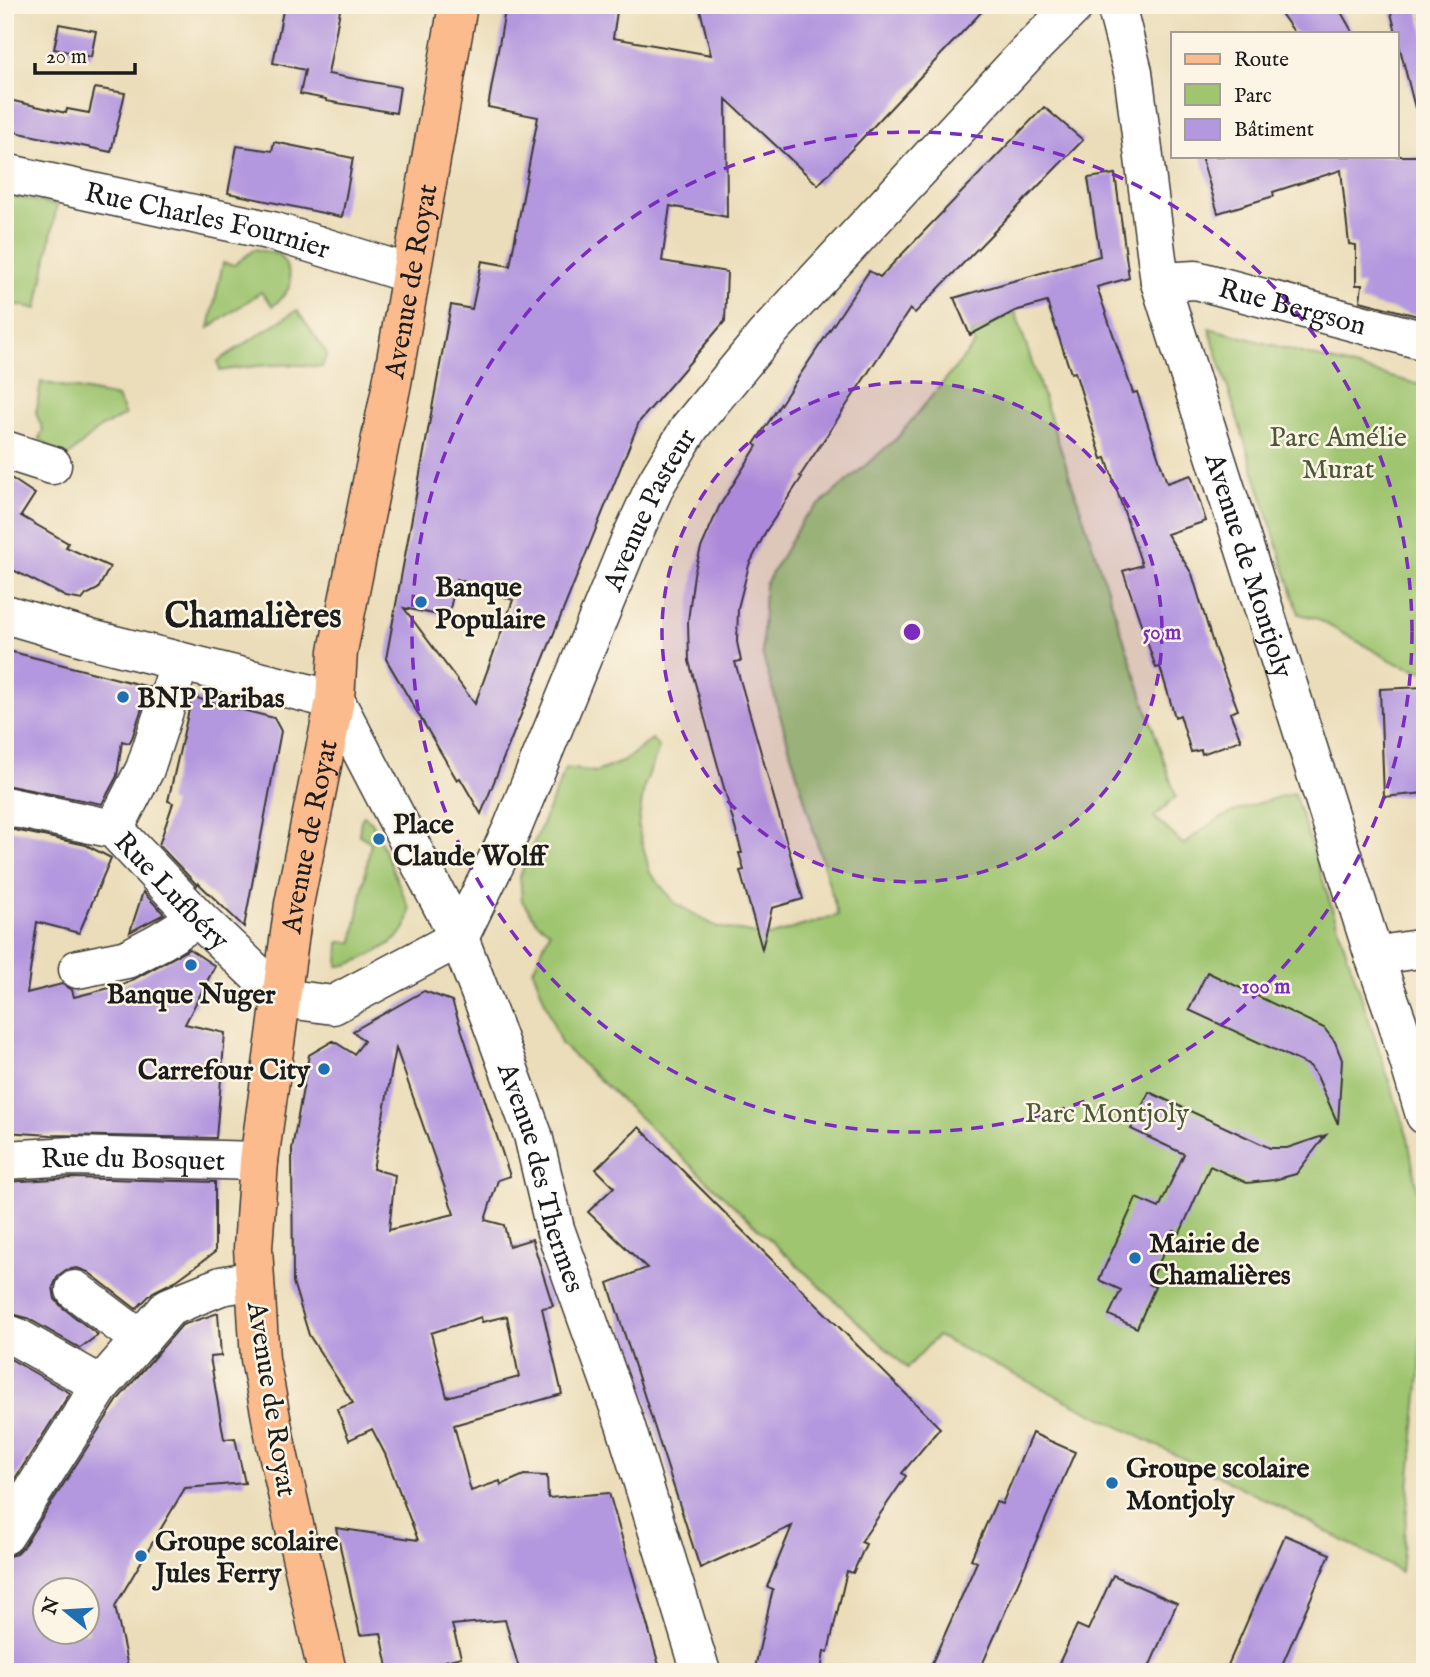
<svg xmlns="http://www.w3.org/2000/svg" width="1430" height="1677" viewBox="0 0 1430 1677" font-family="'IM FELL English',serif">
  <style>
    .green { fill: #9fc56f; stroke: #5e7046; stroke-width: 2 }
    .building { fill: #b397df; fill-rule: evenodd }
    .lines { fill: none; stroke-linecap: round; stroke-linejoin: round }
    .minor-casing { stroke: #3b3934; stroke-width: 41 }
    .major-casing { stroke: #3b3934; stroke-width: 41 }
    .minor { stroke: #fff; stroke-width: 38 }
    .major { stroke: #fbbb8d; stroke-width: 38 }
    .ring { fill: none; stroke: #7b2cbf; stroke-width: 3.5; stroke-dasharray: 12 9 }
    .poi-dot { fill: #1f6fb2; stroke: #fcf5e5; stroke-width: 2.5 }
    .labels { text-anchor: middle; stroke-width: 5; stroke-linejoin: round; paint-order: stroke }
    .street-label { font-size: 28px; fill: #1c1c1c; stroke: #fcf5e5 }
    .park-label { font-size: 28px; fill: #4a5739; stroke: #fcf5e5 }
    .poi-label { font-size: 28px; font-weight: bold; fill: #1c1c1c; stroke: #fcf5e5; text-anchor: start }
    .district-label { font-size: 35px; font-weight: bold; fill: #1c1c1c; stroke: #fcf5e5 }
    .centre { fill: #7b2cbf; stroke: #fcf5e5; stroke-width: 3.5 }
    .ring-label { font-size: 21px; text-anchor: middle; font-weight: bold; fill: #7b2cbf; stroke: #fcf5e5; stroke-width: 5; stroke-linejoin: round; paint-order: stroke }
  </style>
  <rect width="100%" height="100%" fill="#fcf5e5"/>
  <filter id="ink" filterUnits="userSpaceOnUse"><feTurbulence type="fractalNoise" baseFrequency=".0143" numOctaves="2"/><feDisplacementMap in="SourceGraphic" scale="14" xChannelSelector="R" yChannelSelector="G"/><feConvolveMatrix kernelMatrix="1 2 1 2 8 2 1 2 1" color-interpolation-filters="sRGB"/></filter>
  <filter id="wash" filterUnits="userSpaceOnUse"><feTurbulence type="fractalNoise" baseFrequency=".00686" numOctaves="4" result="noise"/><feDisplacementMap in="SourceGraphic" scale="28" xChannelSelector="R" yChannelSelector="G"/><feGaussianBlur stdDeviation="1.57" result="paint"/><feColorMatrix in="noise" values="0 0 0 0 0 0 0 0 0 0 0 0 0 0 0 0 0 1.4 0 .05"/><feComposite in="paint" operator="in"/></filter>
  <g filter="url(#wash)">
    <rect width="100%" height="100%" fill="#ebddb9"/>
    <path class="green" d="M 5,195 L 57,205 L 37,309 L 5,302 Z
      M 255,249 L 280,255 C 295,279 295,287 273,306 L 261,292 L 209,328 L 223,263 L 234,265 Z
      M 297,310 L 327,354 L 322,367 C 289,363 253,365 220,371 L 218,361 Z
      M 1015,311 L 1176,797 L 1154,817 L 1184,845 C 1216,814 1252,804 1294,793 L 1408,1138 L 1423,1224 L 1420,1374 L 1401,1572 L 1296,1515 L 937,1336 L 907,1368 L 561,1044 L 533,970 L 550,931 L 537,922 L 522,901 L 520,876 L 566,768 L 596,772 L 624,761 L 652,739 L 659,748 L 644,787 L 638,827 L 650,873 L 675,903 L 717,927 L 769,936 L 838,915 L 762,653 L 765,585 L 803,519 L 897,438 L 975,344 L 970,335 Z
      M 1209,328 L 1425,386 L 1425,672 L 1398,664 L 1315,618 L 1299,614 Z
      M 41,382 L 117,397 L 125,415 L 100,428 L 65,459 L 39,438 L 43,430 L 36,413 Z
      M 364,816 L 372,822 L 410,910 C 408,920 407,928 399,936 C 390,946 351,967 338,966 L 339,942 L 353,942 L 371,842 L 359,835 L 361,820 Z"/>
    <g id="blocks">
      <path class="building" d="M 284,5 L 341,5 L 328,74 L 400,87 L 396,113 L 326,101 L 326,99 L 300,94 L 305,70 L 273,63 Z
        M 506,5 L 618,5 L 613,38 L 711,55 L 699,5 L 988,5 L 818,185 L 726,99 L 727,217 L 670,206 L 662,261 L 727,272 L 725,321 L 639,422 L 481,814 L 460,778 L 457,780 L 386,659 L 451,305 L 472,309 L 482,261 L 510,266 L 538,117 L 488,107 ZM 457,579 L 513,600 L 475,704 L 404,608 L 448,617 Z
        M 1275,5 L 1337,5 L 1353,33 L 1295,33 Z
        M 1389,5 L 1417,5 L 1425,37 L 1425,107 L 1415,108 Z
        M 59,24 L 96,31 L 91,57 L 54,49 Z
        M 95,88 L 125,93 L 111,152 L 5,130 L 5,99 L 66,113 L 67,109 L 89,113 Z
        M 1044,107 L 1083,140 L 915,313 L 910,309 L 800,476 L 802,477 L 766,531 L 749,565 L 738,608 L 737,642 L 741,661 L 735,662 L 803,899 L 772,908 L 762,949 L 740,871 L 744,870 L 739,853 L 742,853 L 689,661 L 688,621 L 694,574 L 701,548 L 719,507 L 757,446 L 754,444 L 869,271 L 880,277 Z
        M 274,142 L 353,158 L 342,217 L 228,193 L 237,146 L 272,151 Z
        M 1201,156 L 1425,156 L 1425,318 L 1360,301 L 1362,285 L 1356,285 L 1356,245 L 1349,244 L 1341,170 L 1273,192 L 1274,196 L 1218,213 Z
        M 1115,174 L 1129,278 L 1097,287 L 1133,393 L 1137,392 L 1167,483 L 1191,475 L 1206,521 L 1167,534 L 1192,574 L 1214,647 L 1238,710 L 1230,713 L 1241,740 L 1202,754 L 1201,750 L 1191,752 L 1180,715 L 1175,717 L 1160,667 L 1156,668 L 1123,571 L 1142,565 L 1106,458 L 1102,459 L 1075,372 L 1071,373 L 1047,302 L 1015,311 L 970,335 L 954,298 L 1100,256 L 1088,178 Z
        M 5,474 L 35,494 L 21,516 L 68,543 L 66,547 L 110,567 L 98,589 L 86,595 L 82,600 L 66,597 L 5,566 Z
        M 5,650 L 149,687 L 132,738 L 129,743 L 122,741 L 117,776 L 102,804 L 5,785 Z
        M 1425,687 L 1425,793 L 1384,797 L 1380,689 Z
        M 192,697 L 274,718 L 281,731 L 244,927 L 198,883 L 197,885 L 159,845 L 173,803 L 168,801 Z
        M 5,828 L 86,845 L 111,858 L 79,933 L 37,922 L 27,993 L 62,984 L 72,990 L 74,997 L 125,984 L 189,949 L 215,966 L 185,1024 L 225,1033 L 216,1138 L 51,1135 L 5,1132 Z
        M 143,892 L 164,914 L 130,932 Z
        M 1207,972 L 1324,1028 L 1335,1042 L 1342,1060 L 1338,1124 L 1317,1076 L 1310,1066 L 1189,1010 Z
        M 424,991 L 452,1001 L 510,1176 L 498,1180 L 485,1220 L 504,1225 L 509,1246 L 532,1239 L 553,1306 L 542,1308 L 562,1394 L 454,1425 L 471,1491 L 500,1481 L 501,1485 L 524,1475 L 547,1476 L 548,1498 L 609,1493 L 661,1672 L 566,1672 L 564,1666 L 520,1672 L 505,1620 L 452,1625 L 461,1657 L 429,1665 L 430,1672 L 389,1672 L 381,1633 L 360,1635 L 336,1528 L 418,1540 L 385,1454 L 372,1429 L 349,1440 L 337,1409 L 353,1403 L 309,1335 L 293,1282 L 292,1149 L 309,1055 L 333,1041 L 354,1054 L 364,1041 L 353,1031 ZM 396,1048 L 454,1214 L 389,1230 L 395,1175 L 373,1169 ZM 507,1316 L 519,1377 L 447,1397 L 431,1333 L 481,1317 L 482,1322 Z
        M 1149,1092 L 1270,1148 L 1287,1148 L 1326,1135 L 1296,1174 L 1274,1180 L 1247,1183 L 1210,1166 L 1180,1233 L 1174,1231 L 1149,1284 L 1155,1287 L 1137,1328 L 1109,1315 L 1121,1290 L 1099,1280 L 1136,1198 L 1159,1208 L 1184,1154 L 1131,1129 Z
        M 639,1127 L 940,1428 L 902,1473 L 906,1476 L 861,1542 L 866,1544 L 853,1573 L 847,1571 L 828,1652 L 824,1651 L 821,1672 L 754,1672 L 773,1589 L 767,1587 L 792,1526 L 700,1568 L 608,1283 L 647,1268 L 588,1212 L 614,1187 L 596,1169 Z
        M 72,1178 L 215,1182 L 215,1252 L 177,1280 L 153,1292 L 136,1309 L 88,1272 L 77,1268 L 66,1270 L 58,1276 L 53,1287 L 55,1299 L 62,1307 L 98,1335 L 80,1348 L 27,1318 L 5,1312 L 5,1182 Z
        M 218,1313 L 221,1356 L 210,1357 L 224,1439 L 235,1438 L 245,1483 L 185,1488 L 115,1606 L 129,1672 L 5,1672 L 5,1557 L 16,1554 L 23,1547 L 119,1398 L 182,1325 ZM 46,1590 L 88,1590 L 88,1632 L 46,1632 Z
        M 5,1356 L 70,1393 L 5,1494 Z
        M 1032,1433 L 1075,1452 L 979,1672 L 928,1672 L 977,1562 L 971,1559 L 996,1502 L 1002,1504 Z
        M 1285,1535 L 1330,1554 L 1279,1672 L 1225,1672 Z
        M 1113,1575 L 1177,1603 L 1147,1672 L 1078,1672 L 1059,1663 L 1077,1625 L 1088,1630 Z"/>
    </g>
  </g>
  <g filter="url(#ink)">
    <use href="#blocks" fill-opacity="0" stroke="#3b3934" stroke-width="2"/>
    <g class="lines">
      <defs>
        <g id="minor">
          <path id="s1" d="M 1116,5 L 1133,72 L 1160,282 L 1374,956 L 1397,1021 L 1425,1115"/>
          <path id="s2" d="M 5,173 L 272,231 L 410,274"/>
          <path id="s3" d="M 1160,282 L 1196,280 L 1425,341"/>
          <path d="M 5,450 L 52,465"/>
          <path id="s4" d="M 5,614 L 94,640 L 335,700 L 459,938 L 490,1018 L 533,1135 L 555,1229 L 625,1424 L 701,1672"/>
          <path id="s5" d="M 5,806 L 114,829 L 198,918 L 282,998 L 333,1005 L 459,938 L 512,829 L 629,543 L 657,482 L 690,427 L 764,337 L 1027,53 L 1075,5"/>
          <path d="M 114,829 L 145,769 L 180,662"/>
          <path d="M 1374,956 L 1425,948"/>
          <path d="M 78,969 L 127,959 L 161,941 L 198,918"/>
          <path id="s6" d="M 5,1160 L 72,1156 L 259,1161"/>
          <path d="M 75,1290 L 141,1340"/>
          <path d="M 5,1333 L 16,1337 L 101,1385"/>
          <path d="M 5,1535 L 101,1385 L 169,1307 L 221,1286 L 254,1280"/>
        </g>
        <g id="major">
          <path id="s7" d="M 327,1672 L 276,1444 L 260,1359 L 253,1248 L 259,1161 L 294,904 L 335,700 L 338,651 L 392,383 L 458,5"/>
        </g>
      </defs>
      <use href="#minor" class="minor-casing"/>
      <use href="#major" class="major-casing"/>
      <use href="#minor" class="minor"/>
      <use href="#major" class="major"/>
    </g>
  </g>
  <circle cx="912" cy="632" r="250" fill="#7b2cbf" fill-opacity=".12"/>
  <g class="ring">
    <circle cx="912" cy="632" r="250"/>
    <circle cx="912" cy="632" r="500"/>
  </g>
  <g class="poi-dot">
    <circle cx="421" cy="602" r="7"/>
    <circle cx="123" cy="697" r="7"/>
    <circle cx="379" cy="839" r="7"/>
    <circle cx="191" cy="965" r="7"/>
    <circle cx="324" cy="1069" r="7"/>
    <circle cx="1135" cy="1258" r="7"/>
    <circle cx="1112" cy="1483" r="7"/>
    <circle cx="141" cy="1556" r="7"/>
  </g>
  <g class="labels">
    <g class="street-label">
      <text dy="10" stroke="none"><textPath href="#s2" startOffset="208">Rue Charles Fournier</textPath></text>
      <text dy="10" stroke="none"><textPath href="#s7" startOffset="1412">Avenue de Royat</textPath></text>
      <text dy="10" stroke="none"><textPath href="#s3" startOffset="136">Rue Bergson</textPath></text>
      <text dy="10" stroke="none"><textPath href="#s5" startOffset="1013">Avenue Pasteur</textPath></text>
      <text dy="10" stroke="none"><textPath href="#s1" startOffset="578">Avenue de Montjoly</textPath></text>
      <text dy="10" stroke="none"><textPath href="#s7" startOffset="847">Avenue de Royat</textPath></text>
      <text dy="10" stroke="none"><textPath href="#s5" startOffset="196">Rue Lufbéry</textPath></text>
      <text dy="10" stroke="none"><textPath href="#s6" startOffset="128">Rue du Bosquet</textPath></text>
      <text dy="10" stroke="none"><textPath href="#s4" startOffset="863">Avenue des Thermes</textPath></text>
      <text transform="translate(273 1399) rotate(81)" y="10">Avenue de Royat</text>
    </g>
    <g class="park-label">
      <text x="1338" y="446">Parc Amélie<tspan x="1338" dy="32">Murat</tspan></text>
      <text x="1107" y="1122">Parc Montjoly</text>
    </g>
    <g class="poi-label">
      <text x="435" y="596">Banque<tspan x="435" dy="32">Populaire</tspan></text>
      <text x="137" y="707">BNP Paribas</text>
      <text x="393" y="833">Place<tspan x="393" dy="32">Claude Wolff</tspan></text>
      <text x="191" y="1003" text-anchor="middle">Banque Nuger</text>
      <text x="310" y="1079" text-anchor="end">Carrefour City</text>
      <text x="1149" y="1252">Mairie de<tspan x="1149" dy="32">Chamalières</tspan></text>
      <text x="1126" y="1477">Groupe scolaire<tspan x="1126" dy="32">Montjoly</tspan></text>
      <text x="155" y="1550">Groupe scolaire<tspan x="155" dy="32">Jules Ferry</tspan></text>
    </g>
    <g class="district-label">
      <text x="253" y="627">Chamalières</text>
    </g>
  </g>
  <circle cx="912" cy="632" r="10" class="centre"/>
  <g class="ring-label">
    <text x="1162" y="639">50 m</text>
    <text x="1266" y="993">100 m</text>
  </g>
  <rect width="1430" height="1677" fill="none" stroke="#fcf5e5" stroke-width="28"/>
  <rect x="1171" y="32" width="228" height="126" fill="#fcf5e5" stroke="#a29e95" stroke-width="2"/>
  <rect x="1185" y="54" width="35" height="10" fill="#fbbb8d" stroke="#a29e95" stroke-width="2"/>
  <text x="1234" y="66" font-size="21" fill="#1c1c1c">Route</text>
  <rect x="1185" y="84" width="35" height="21" fill="#9fc56f" stroke="#a29e95" stroke-width="2"/>
  <text x="1234" y="102" font-size="21" fill="#1c1c1c">Parc</text>
  <rect x="1185" y="119" width="35" height="21" fill="#b397df" stroke="#a29e95" stroke-width="2"/>
  <text x="1234" y="136" font-size="21" fill="#1c1c1c">Bâtiment</text>
  <g transform="translate(66 1611) rotate(288)"><circle r="33" fill="#fcf5e5" stroke="#a29e95" stroke-width="2"/>
  <path d="M0-5L12 26L0 18L-12 26Z" fill="#1f6fb2"/>
  <text y="-10" font-size="19" font-weight="bold" text-anchor="middle" fill="#1c1c1c">N</text>
  </g>
  <path d="M35 63v10h100v-10" fill="none" stroke="#1c1c1c" stroke-width="3.5"/>
  <text x="46" y="63" font-size="21" fill="#1c1c1c" stroke="#fcf5e5" stroke-width="5" paint-order="stroke">20 m</text>
</svg>
